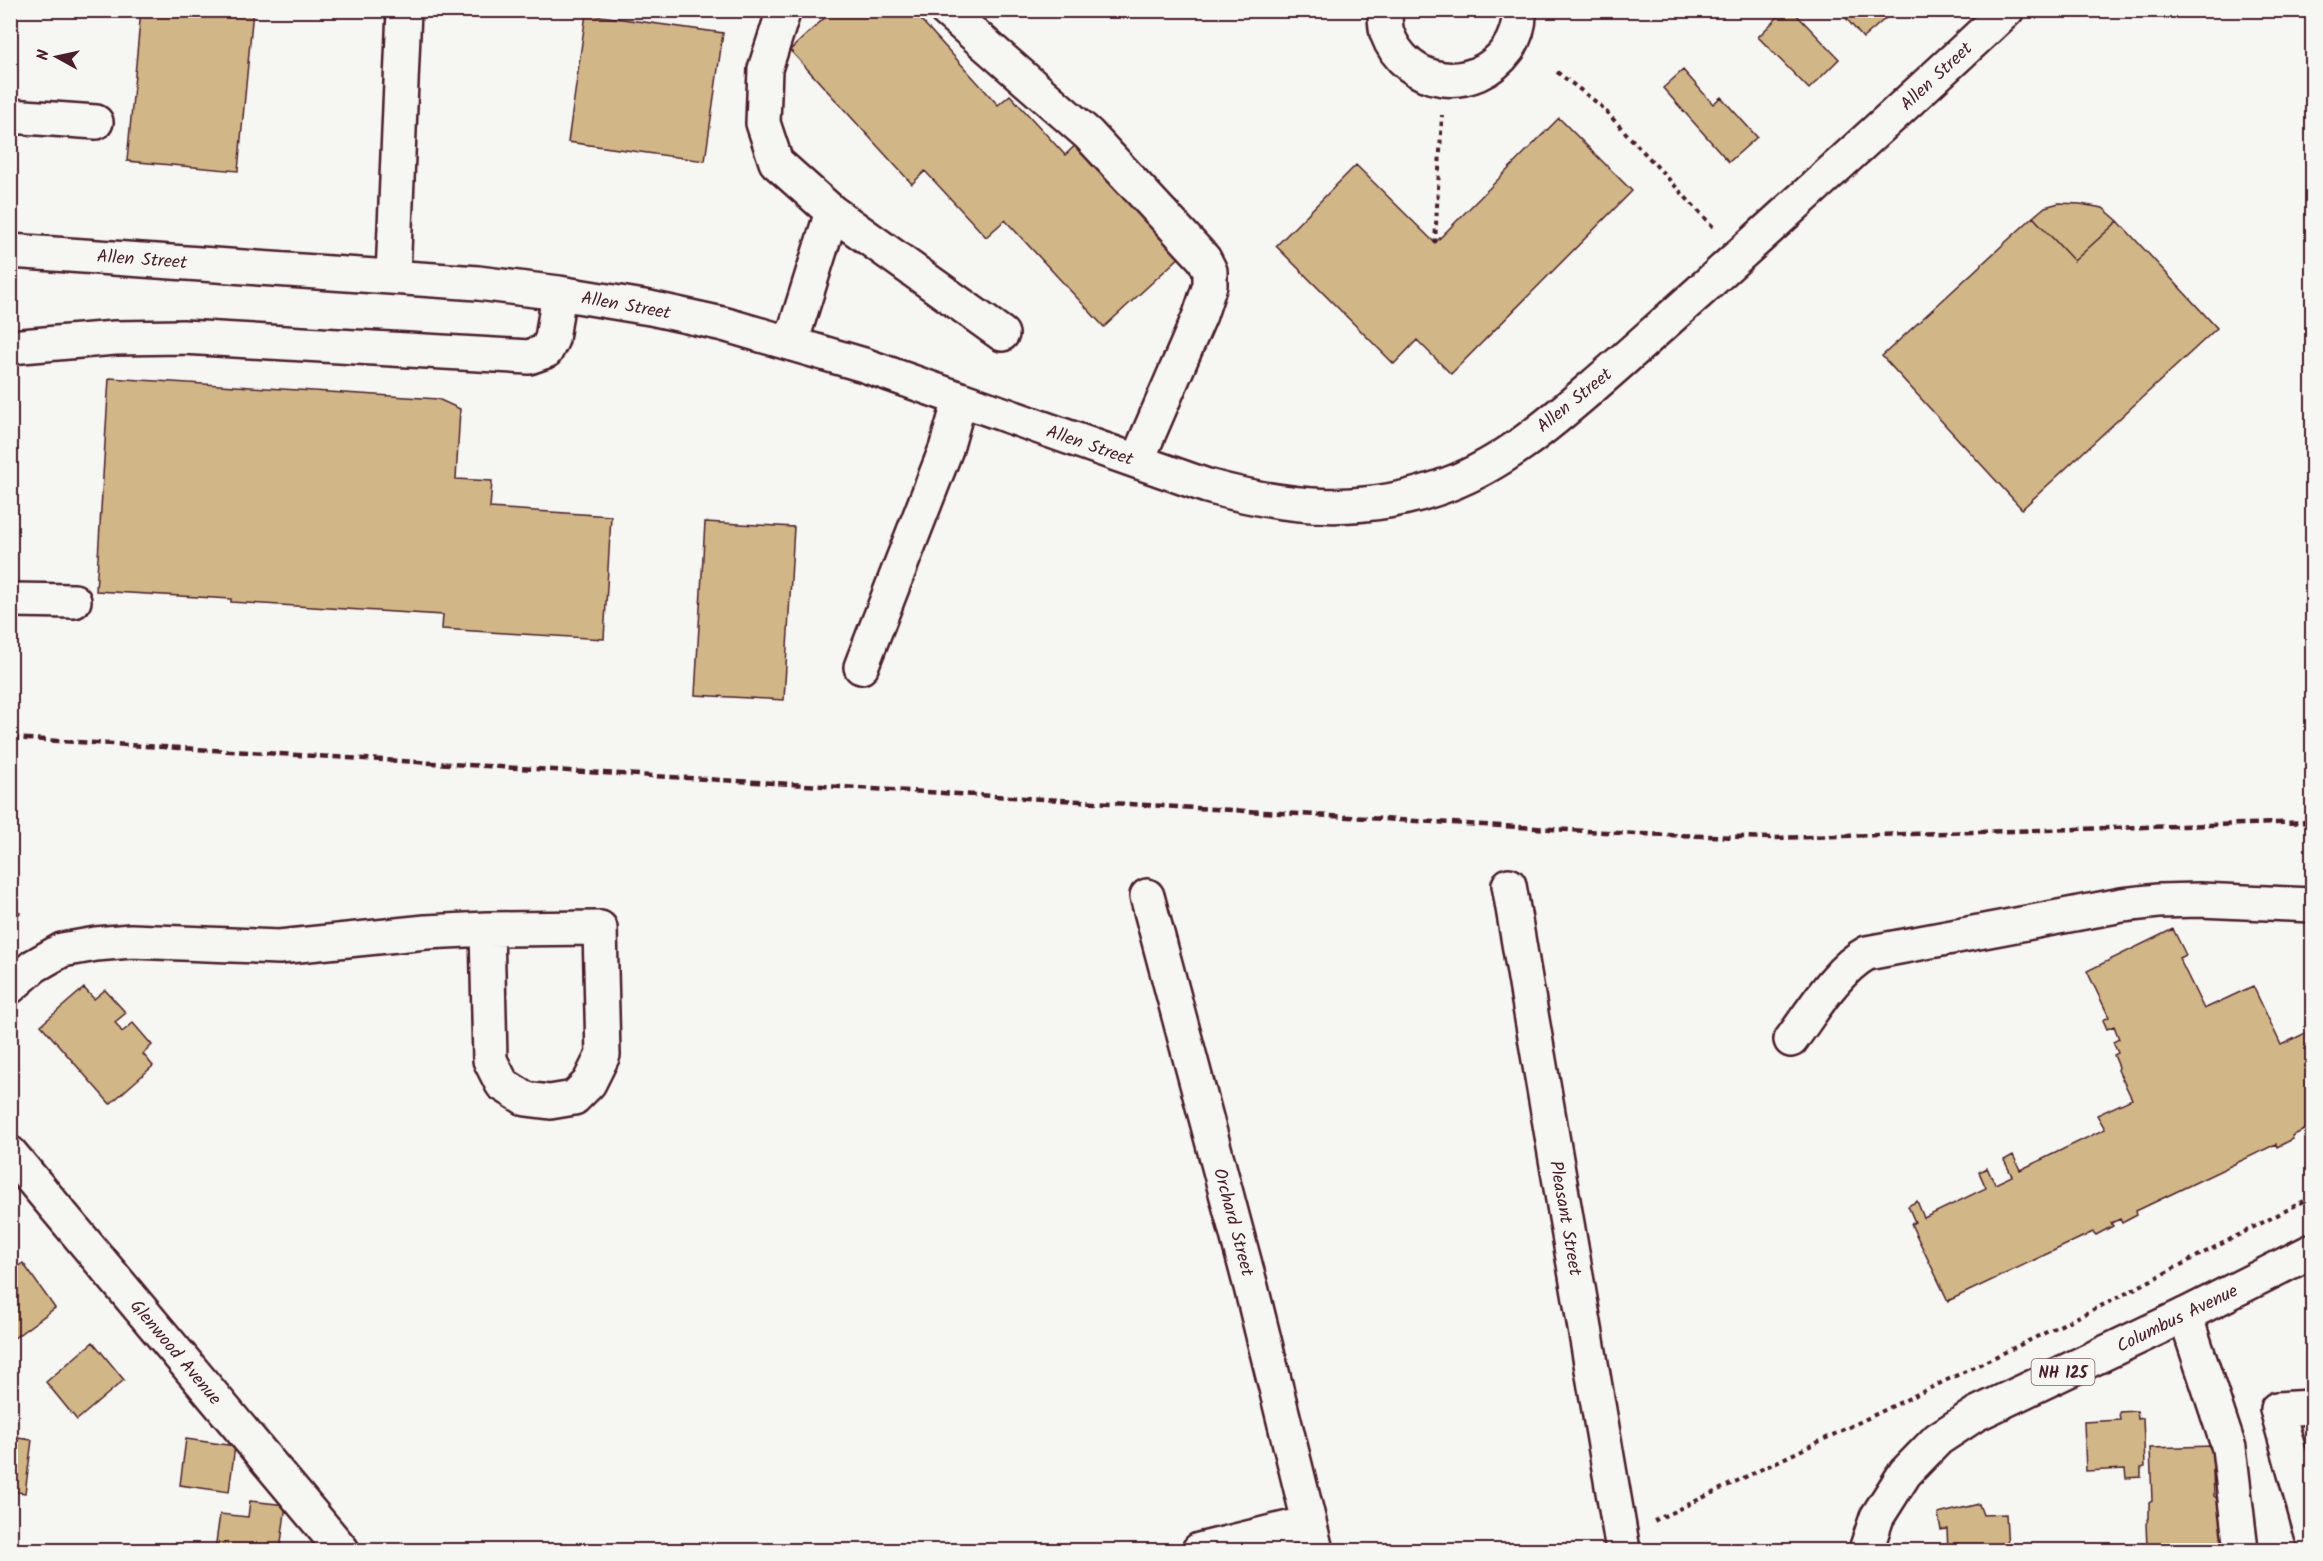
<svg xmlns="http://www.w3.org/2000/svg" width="2323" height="1561" viewBox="0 0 2323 1561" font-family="Kalam,sans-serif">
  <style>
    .building { fill: #d1b687; stroke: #4a1f2b; stroke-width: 1.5 }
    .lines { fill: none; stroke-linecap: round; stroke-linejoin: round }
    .minor-casing { stroke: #4a1f2b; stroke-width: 38 }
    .major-casing { stroke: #4a1f2b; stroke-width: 38 }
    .path { stroke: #4a1f2b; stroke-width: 4; stroke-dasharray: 4.5 4.5; stroke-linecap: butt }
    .minor { stroke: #f6f6f2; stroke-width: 33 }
    .major { stroke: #f6f6f2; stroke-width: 33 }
    .rail { stroke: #4a1f2b; stroke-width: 4.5; stroke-dasharray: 9 4.5; stroke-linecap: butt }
    .labels { text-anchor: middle; stroke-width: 5; stroke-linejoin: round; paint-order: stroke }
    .shield { fill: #f6f6f2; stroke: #7e6067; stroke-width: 1.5 }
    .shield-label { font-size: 16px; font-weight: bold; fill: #4a1f2b }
    .street-label { font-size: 18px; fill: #4a1f2b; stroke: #f6f6f2 }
  </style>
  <rect width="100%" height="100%" fill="#f6f6f2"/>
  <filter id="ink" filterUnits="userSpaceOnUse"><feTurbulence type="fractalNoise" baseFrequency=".0167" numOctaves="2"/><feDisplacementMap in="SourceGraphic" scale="12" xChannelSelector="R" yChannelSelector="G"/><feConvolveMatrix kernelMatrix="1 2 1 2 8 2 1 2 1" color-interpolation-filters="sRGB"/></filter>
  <g filter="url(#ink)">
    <path class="building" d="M 141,10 L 253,10 L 238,171 L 127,161 Z
      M 833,10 L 912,10 L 998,105 L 1010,95 L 1065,155 L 1080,141 L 1183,254 L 1104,327 L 1005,220 L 986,237 L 925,171 L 912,184 L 790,50 Z
      M 1785,10 L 1792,10 L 1839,59 L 1809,89 L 1758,37 Z
      M 1839,10 L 1895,10 L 1863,38 Z
      M 586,14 L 723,33 L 705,161 L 568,142 Z
      M 1683,70 L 1713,104 L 1721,97 L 1757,137 L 1729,162 L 1663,88 Z
      M 1559,118 L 1632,191 L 1451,374 L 1417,340 L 1394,364 L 1276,246 L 1356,165 L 1435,243 Z
      M 2059,203 L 2080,204 L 2103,208 L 2118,221 L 2074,261 L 2033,217 L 2045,207 Z
      M 2033,217 L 2074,261 L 2118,221 L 2217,328 L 2022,509 L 1882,356 Z
      M 109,378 L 438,399 L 460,409 L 456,479 L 492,481 L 490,508 L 611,516 L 604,639 L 442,629 L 443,615 L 231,602 L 231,599 L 96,591 Z
      M 705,522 L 794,527 L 784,700 L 695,695 Z
      M 10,902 L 20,913 L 10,922 Z
      M 2173,929 L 2186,955 L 2179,958 L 2204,1009 L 2253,986 L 2281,1045 L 2312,1030 L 2312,1126 L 2292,1136 L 2293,1139 L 2277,1147 L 2276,1144 L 2136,1211 L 2137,1215 L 2122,1223 L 2120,1219 L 2111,1223 L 2113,1226 L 2096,1235 L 2093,1232 L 1948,1301 L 1911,1224 L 1915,1222 L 1908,1206 L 1917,1201 L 1924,1218 L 1986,1188 L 1979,1172 L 1987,1168 L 1995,1184 L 2012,1176 L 2004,1160 L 2013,1155 L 2020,1170 L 2105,1129 L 2097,1115 L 2132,1099 L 2118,1070 L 2119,1067 L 2114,1055 L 2118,1053 L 2113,1042 L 2119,1039 L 2114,1026 L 2107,1029 L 2103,1020 L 2109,1017 L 2087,971 Z
      M 84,988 L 94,999 L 105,990 L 126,1013 L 115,1022 L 122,1032 L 133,1023 L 152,1045 L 143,1054 L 153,1066 L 110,1104 L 41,1025 Z
      M 23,1263 L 55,1308 L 10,1341 L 10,1272 Z
      M 93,1342 L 124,1380 L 77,1420 L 46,1382 Z
      M 2137,1411 L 2138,1419 L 2143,1418 L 2145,1467 L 2141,1468 L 2141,1477 L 2126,1478 L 2125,1469 L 2086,1471 L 2084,1422 L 2120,1420 L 2119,1412 Z
      M 10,1437 L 32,1440 L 25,1493 L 10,1491 Z
      M 186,1439 L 235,1446 L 229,1492 L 180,1485 Z
      M 2212,1446 L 2214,1496 L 2220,1501 L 2224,1541 L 2218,1547 L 2222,1550 L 2151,1550 L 2147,1548 L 2146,1523 L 2149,1518 L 2149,1503 L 2152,1501 L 2150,1448 Z
      M 250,1501 L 286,1505 L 280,1550 L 215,1550 L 220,1514 L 248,1517 Z
      M 1979,1504 L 1983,1515 L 2006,1514 L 2008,1550 L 1948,1550 L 1947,1529 L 1941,1530 L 1938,1514 Z"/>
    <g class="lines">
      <defs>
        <path id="minor" d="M 784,10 L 765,69 L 763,123 L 776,162 L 832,212 L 791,343
          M 946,10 L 1088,134 L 1204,259 L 1210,271 L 1210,285 L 1200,315 L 1137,461
          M 1385,10 C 1385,18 1385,26 1387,33 C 1407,88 1475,95 1508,49 C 1515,38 1520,24 1519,10
          M 10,116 L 96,122
          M 832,212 L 1002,334
          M 10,251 L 478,283 L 559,293 L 650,308 L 723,324 L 864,365 L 1207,486 C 1290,509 1366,516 1449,484 C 1502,464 1548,425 1591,388 C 1627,357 1662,325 1698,293 C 1801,199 1905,106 2007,10
          M 393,276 L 404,10
          M 10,347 L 115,338 L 183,337 L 529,357 L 546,351 L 552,339 L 559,293
          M 10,600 L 74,601
          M 861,667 L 946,449 L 960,400
          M 1509,885 L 1623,1550
          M 1147,896 L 1251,1287 L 1316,1550
          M 10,987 L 34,966 L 62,950 L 96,944 L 131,941 L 279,947 L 426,932 L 487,929 L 600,928 L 603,1055 L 589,1083 L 574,1098 L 550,1102 L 526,1099 L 502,1084 L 490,1060 L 487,929
          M 1791,1040 C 1812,1012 1836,970 1867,953 L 2122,905 L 2158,901 L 2200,900 L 2312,905
          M 10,1153 L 342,1550
          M 2185,1315 L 2229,1448 L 2241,1550
          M 2312,1407 L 2277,1409 L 2312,1535
          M 1199,1550 L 1309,1523"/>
        <path id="major" d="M 1866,1550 L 1877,1517 L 1905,1473 L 1938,1439 L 1976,1414 L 2185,1315 L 2312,1251"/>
      </defs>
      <use href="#minor" class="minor-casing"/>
      <use href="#major" class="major-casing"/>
      <path class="path" d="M 1557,72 L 1600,105 L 1715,229
        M 1435,243 L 1442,115
        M 1654,1521 L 2107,1303 L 2312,1197"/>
      <use href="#minor" class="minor"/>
      <use href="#major" class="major"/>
      <path class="rail" d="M 10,738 L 1637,834 L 1775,838 L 2312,822"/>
    </g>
  </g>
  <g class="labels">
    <rect class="shield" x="2031.5" y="1359" width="63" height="26" rx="4.5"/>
    <g class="shield-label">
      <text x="2063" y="1378">NH 125</text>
    </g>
    <g class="street-label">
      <text transform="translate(1936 76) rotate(-43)" y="6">Allen Street</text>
      <text transform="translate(142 259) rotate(4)" y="6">Allen Street</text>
      <text transform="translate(626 305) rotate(10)" y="6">Allen Street</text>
      <text transform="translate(1574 400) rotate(-39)" y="6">Allen Street</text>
      <text transform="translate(1090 445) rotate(19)" y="6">Allen Street</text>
      <text transform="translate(1566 1218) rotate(80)" y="6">Pleasant Street</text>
      <text transform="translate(1234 1222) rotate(75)" y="6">Orchard Street</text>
      <text transform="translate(2177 1318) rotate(-26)" y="6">Columbus Avenue</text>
      <text transform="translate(176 1352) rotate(50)" y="6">Glenwood Avenue</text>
    </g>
  </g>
  <rect width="2323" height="1561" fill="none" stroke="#f6f6f2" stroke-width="36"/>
  <rect x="18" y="18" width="2287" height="1525" fill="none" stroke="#4a1f2b" stroke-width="2" filter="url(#ink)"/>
  <g transform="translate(57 57) rotate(278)" stroke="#f6f6f2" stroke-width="4.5" paint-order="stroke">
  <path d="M0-4.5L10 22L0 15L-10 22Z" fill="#4a1f2b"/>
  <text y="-9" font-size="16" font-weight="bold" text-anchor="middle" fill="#4a1f2b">N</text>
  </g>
</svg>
